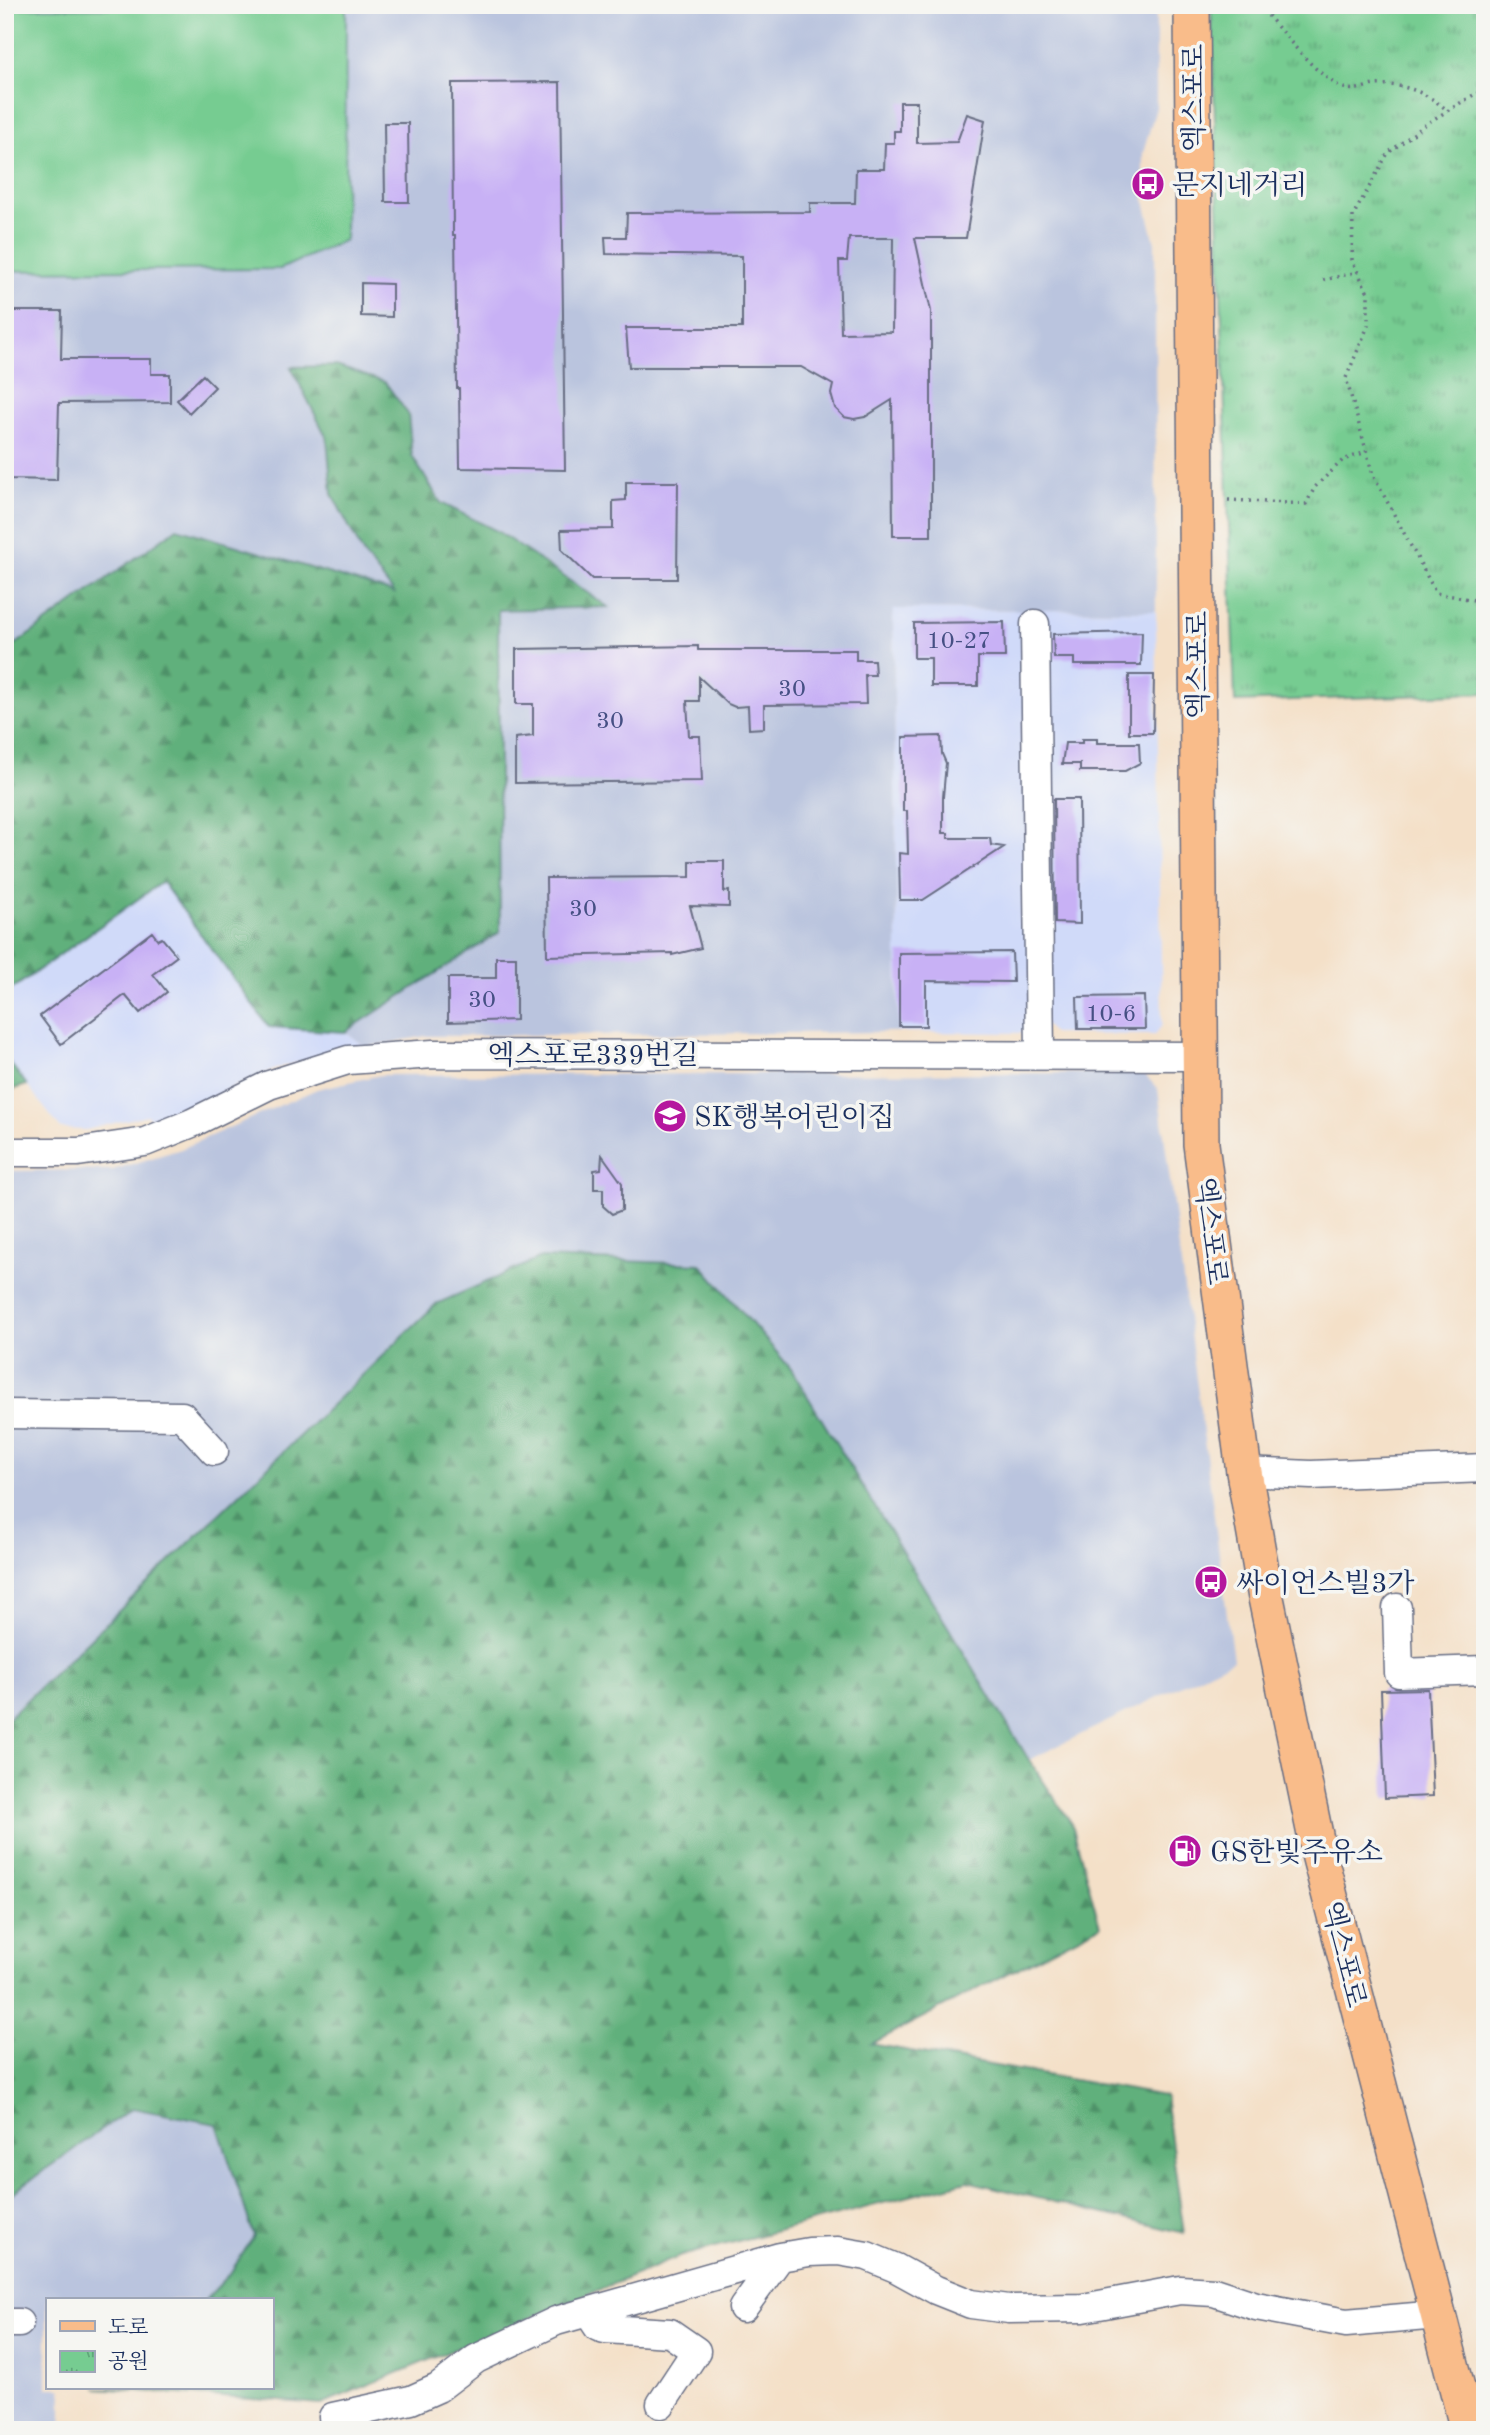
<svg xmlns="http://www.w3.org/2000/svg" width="1490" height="2435" viewBox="0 0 1490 2435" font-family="'Old Standard TT','Noto Serif KR',serif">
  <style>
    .built { fill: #d0daf9 }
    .industrial { fill: #bac4de }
    .grass { fill: #76cc91; stroke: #487e78; stroke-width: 2 }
    .forest { fill: url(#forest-firs); stroke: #3e706c; stroke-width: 2 }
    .park { fill: url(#park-tufts); stroke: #487e78; stroke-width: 2 }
    .building { fill: #c8b1f5; fill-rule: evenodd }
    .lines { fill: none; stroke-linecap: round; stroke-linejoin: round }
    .minor-casing { stroke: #676d83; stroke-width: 31 }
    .major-casing { stroke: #676d83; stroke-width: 38 }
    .path { stroke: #676d83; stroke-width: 3.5; stroke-dasharray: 2 5; stroke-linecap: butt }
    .minor { stroke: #fff; stroke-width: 28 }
    .major { stroke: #f9bc8a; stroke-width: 35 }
    .labels { text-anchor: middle; stroke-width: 7; stroke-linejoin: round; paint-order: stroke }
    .number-label { font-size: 24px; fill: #465084 }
    .street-label { font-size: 28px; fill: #1b2f5e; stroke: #f6f6f2 }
    .poi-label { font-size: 28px; fill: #1b2f5e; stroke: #f6f6f2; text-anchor: start }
  </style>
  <defs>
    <pattern id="forest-firs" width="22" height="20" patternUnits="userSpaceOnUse" patternTransform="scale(1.75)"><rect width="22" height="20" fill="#60b07b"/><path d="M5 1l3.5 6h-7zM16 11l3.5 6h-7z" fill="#4e9068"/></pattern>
    <pattern id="park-tufts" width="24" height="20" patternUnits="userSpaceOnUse" patternTransform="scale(1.75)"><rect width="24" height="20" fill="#76cc91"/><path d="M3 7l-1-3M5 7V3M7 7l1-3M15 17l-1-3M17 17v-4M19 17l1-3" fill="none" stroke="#60a67a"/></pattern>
  </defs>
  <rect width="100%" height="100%" fill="#f6f6f2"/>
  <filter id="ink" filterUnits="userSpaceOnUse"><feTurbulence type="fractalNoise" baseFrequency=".0143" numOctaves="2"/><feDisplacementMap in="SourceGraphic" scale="14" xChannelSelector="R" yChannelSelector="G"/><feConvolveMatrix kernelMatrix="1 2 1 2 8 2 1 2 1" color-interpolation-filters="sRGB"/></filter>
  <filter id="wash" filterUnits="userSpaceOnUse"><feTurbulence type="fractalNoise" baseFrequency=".00686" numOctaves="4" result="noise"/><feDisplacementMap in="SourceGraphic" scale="28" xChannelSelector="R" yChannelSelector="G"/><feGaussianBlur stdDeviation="1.57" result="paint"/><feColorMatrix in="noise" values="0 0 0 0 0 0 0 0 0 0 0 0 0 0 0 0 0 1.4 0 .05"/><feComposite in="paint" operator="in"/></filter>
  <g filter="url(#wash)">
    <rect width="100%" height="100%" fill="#f4e0c8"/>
    <path class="built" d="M 893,609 L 1027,610 L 1033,1026 L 1027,1033 L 898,1032 Z
      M 1040,610 L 1156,611 L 1162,1025 L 1155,1035 L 1053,1034 L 1045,1024 Z
      M 162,882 L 269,1027 L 345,1032 L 367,1047 L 283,1066 L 227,1090 L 156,1125 L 147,1115 L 86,1130 L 61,1129 L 5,1057 L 5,994 Z"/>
    <path class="industrial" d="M 5,5 L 1156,5 L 1156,108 L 1143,153 L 1143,193 L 1155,243 L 1156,611 L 893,609 L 898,1032 L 426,1036 L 367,1047 L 345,1032 L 500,932 L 498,610 L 607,606 L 497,531 L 441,503 L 412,456 L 408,414 L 336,366 L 291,368 L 327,438 L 332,494 L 364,555 L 395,594 L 177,528 L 5,652 Z
      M 1143,1073 L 1158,1089 L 1233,1660 L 1029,1760 L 791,1370 L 701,1264 L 436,1304 L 5,1721 L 5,1171 L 113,1170 L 181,1149 L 317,1089 L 381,1075 Z
      M 132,2108 L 217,2124 L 254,2236 L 229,2275 L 205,2300 L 47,2300 L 47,2388 L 62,2388 L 62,2430 L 5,2430 L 5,2198 Z"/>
    <path class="grass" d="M 5,8 L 346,8 L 345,240 L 280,269 L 5,271 Z"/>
    <path class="forest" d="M 336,366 L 385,382 L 408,414 L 412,456 L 441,503 L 497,531 L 608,607 L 498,610 L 500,932 L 345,1032 L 269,1027 L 162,882 L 5,994 L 5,652 L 177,528 L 394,593 L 364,555 L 332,494 L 327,438 L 291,367 Z
      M 5,1057 L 27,1085 L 5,1092 Z
      M 541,1258 L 701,1264 L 791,1369 L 1029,1760 L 1072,1824 L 1100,1926 L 871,2044 L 1165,2096 L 1184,2233 L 967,2181 L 681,2256 L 322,2404 L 96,2388 L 271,2388 L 271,2300 L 205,2300 L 229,2275 L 254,2236 L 217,2124 L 132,2108 L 5,2198 L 5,1721 L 436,1304 Z"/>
    <path class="park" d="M 1211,5 L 1485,5 L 1485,693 L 1235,702 Z"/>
    <g id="blocks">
      <path class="building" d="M 560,82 L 565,470 L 460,468 L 459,388 L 457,388 L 455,235 L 453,235 L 452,83 Z
        M 900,102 L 917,102 L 917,143 L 957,142 L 967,114 L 985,120 L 966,238 L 915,238 L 931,311 L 931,536 L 893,536 L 892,400 L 865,417 L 854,419 L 844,417 L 835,408 L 831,394 L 833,385 L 801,367 L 629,367 L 626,328 L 742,328 L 742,256 L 606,254 L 605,237 L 626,237 L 627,213 L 810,212 L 810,203 L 855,203 L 856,169 L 884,169 L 885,143 L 894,143 L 894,131 L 900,131 ZM 849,238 L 893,238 L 892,332 L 841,333 L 839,261 L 847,261 Z
        M 384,123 L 408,123 L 409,202 L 385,202 Z
        M 361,283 L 392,284 L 392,317 L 361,316 Z
        M 5,311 L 62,311 L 61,359 L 151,359 L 151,374 L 170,374 L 170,402 L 59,403 L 57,480 L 5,479 Z
        M 203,375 L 215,387 L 189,413 L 177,400 Z
        M 626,482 L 678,482 L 677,579 L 592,579 L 562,550 L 561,530 L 613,529 L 613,501 L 626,500 Z
        M 1004,622 L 1005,657 L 978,657 L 978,686 L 931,686 L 931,658 L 914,658 L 914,623 Z
        M 1142,632 L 1141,665 L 1074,665 L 1074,658 L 1054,658 L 1053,634 Z
        M 698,646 L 698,650 L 856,650 L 856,660 L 874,660 L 875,675 L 865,675 L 866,704 L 764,705 L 764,728 L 749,729 L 748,706 L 735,707 L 728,704 L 699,677 L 699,701 L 687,701 L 689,736 L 700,736 L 702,781 L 515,783 L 515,738 L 533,736 L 533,704 L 516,704 L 516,649 Z
        M 1129,675 L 1154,675 L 1153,733 L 1129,733 Z
        M 941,736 L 942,754 L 946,763 L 943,797 L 943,833 L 948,833 L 948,838 L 990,838 L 991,845 L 1004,847 L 923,900 L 900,900 L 899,853 L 908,854 L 907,811 L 903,811 L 903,737 Z
        M 1082,739 L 1097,739 L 1097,743 L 1139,743 L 1140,763 L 1125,771 L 1080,771 L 1080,764 L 1062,764 L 1065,743 L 1082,743 Z
        M 1054,799 L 1079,799 L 1080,924 L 1055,923 Z
        M 690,861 L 724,861 L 724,892 L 729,891 L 729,907 L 690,906 L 701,948 L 672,955 L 672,953 L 547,956 L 546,878 L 690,877 Z
        M 152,932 L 158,940 L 162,938 L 177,956 L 153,974 L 167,992 L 140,1013 L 125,995 L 61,1044 L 40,1016 Z
        M 1012,952 L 1013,982 L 926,981 L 926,1026 L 899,1026 L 899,953 Z
        M 496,957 L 516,957 L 516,1020 L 448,1022 L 448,978 L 496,978 Z
        M 1144,996 L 1145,1029 L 1078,1029 L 1077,997 Z
        M 602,1155 L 622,1183 L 622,1210 L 612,1214 L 603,1206 L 603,1189 L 594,1189 L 594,1170 L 601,1169 Z
        M 1428,1689 L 1433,1796 L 1385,1798 L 1381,1690 Z"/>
    </g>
  </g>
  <g filter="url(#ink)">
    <use href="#blocks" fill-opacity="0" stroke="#676d83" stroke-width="2"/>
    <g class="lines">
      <defs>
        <path id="minor" d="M 1035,624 L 1040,1055
          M 5,1152 L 78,1152 L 145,1142 L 192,1123 L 269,1085 L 348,1060 L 433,1054 L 1199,1056
          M 5,1414 L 182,1416 L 214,1451
          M 1244,1472 L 1311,1475 L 1485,1468
          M 1397,1608 L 1399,1673 L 1485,1670
          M 743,2308 L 780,2257
          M 588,2312 L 598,2327 L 605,2329 L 670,2333 L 696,2351 L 661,2404
          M 5,2323 L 19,2323
          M 333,2417 L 411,2400 L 438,2388 L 476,2359 L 556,2321 L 780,2257 L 809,2252 L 838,2251 L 867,2256 L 896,2268 L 936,2290 L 971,2304 L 1009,2309 L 1083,2308 L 1180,2290 L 1214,2292 L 1256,2306 L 1346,2323 L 1438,2315"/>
        <path id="major" d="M 1192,5 L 1201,1144 L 1244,1472 L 1266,1598 L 1319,1854 L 1468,2430"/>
      </defs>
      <use href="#minor" class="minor-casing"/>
      <use href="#major" class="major-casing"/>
      <path class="path" d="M 1259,5 C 1278,26 1322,85 1348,89 C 1356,91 1366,86 1374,85 C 1404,83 1426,92 1448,111
        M 1485,88 L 1429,122 L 1388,153 L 1353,216 L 1352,260 L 1368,293 L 1368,326 L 1346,378 L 1373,475 L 1436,593 L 1485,602
        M 1323,280 L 1358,272
        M 1228,500 L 1306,504 L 1315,487 L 1343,460 L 1366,452"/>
      <use href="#minor" class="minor"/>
      <use href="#major" class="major"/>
    </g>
  </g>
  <defs>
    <symbol id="bus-disc" viewBox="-11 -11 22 22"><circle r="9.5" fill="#b5179e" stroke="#f6f6f2"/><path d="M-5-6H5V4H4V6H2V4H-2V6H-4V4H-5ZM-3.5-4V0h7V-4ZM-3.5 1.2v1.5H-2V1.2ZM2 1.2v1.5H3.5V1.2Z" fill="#fff"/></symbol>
    <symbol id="school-disc" viewBox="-11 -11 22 22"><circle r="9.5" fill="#b5179e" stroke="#f6f6f2"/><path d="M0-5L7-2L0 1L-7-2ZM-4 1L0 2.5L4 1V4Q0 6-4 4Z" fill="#fff"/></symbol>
    <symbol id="fuel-disc" viewBox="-11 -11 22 22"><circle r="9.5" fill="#b5179e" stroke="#f6f6f2"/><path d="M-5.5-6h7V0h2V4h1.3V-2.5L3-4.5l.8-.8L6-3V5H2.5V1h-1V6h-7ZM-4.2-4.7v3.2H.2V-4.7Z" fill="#fff"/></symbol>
  </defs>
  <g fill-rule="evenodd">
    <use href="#bus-disc" x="1129" y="165" width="38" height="38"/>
    <use href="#school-disc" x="651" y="1097" width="38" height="38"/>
    <use href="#bus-disc" x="1192" y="1563" width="38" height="38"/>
    <use href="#fuel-disc" x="1166" y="1832" width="38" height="38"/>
  </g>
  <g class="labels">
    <g class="number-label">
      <text x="959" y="648">10-27</text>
      <text x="792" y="696">30</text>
      <text x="610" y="728">30</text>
      <text x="583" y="916">30</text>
      <text x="482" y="1007">30</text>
      <text x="1111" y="1021">10-6</text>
    </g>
    <g class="street-label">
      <text transform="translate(1193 98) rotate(-90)" y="10">엑스포로</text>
      <text transform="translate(1197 665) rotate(-90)" y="10">엑스포로</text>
      <text x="593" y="1064">엑스포로339번길</text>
      <text transform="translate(1212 1231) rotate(83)" y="10">엑스포로</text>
      <text transform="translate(1345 1954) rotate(76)" y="10">엑스포로</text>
    </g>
    <g class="poi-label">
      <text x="1172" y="194">문지네거리</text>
      <text x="694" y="1126">SK행복어린이집</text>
      <text x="1236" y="1592">싸이언스빌3가</text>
      <text x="1210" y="1861">GS한빛주유소</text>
    </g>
  </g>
  <rect width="1490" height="2435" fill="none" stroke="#f6f6f2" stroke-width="28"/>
  <rect x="46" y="2298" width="228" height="91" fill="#f6f6f2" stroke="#9ea6b7" stroke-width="2"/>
  <rect x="60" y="2321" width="35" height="10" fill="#f9bc8a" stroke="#9ea6b7" stroke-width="2"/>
  <text x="108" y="2334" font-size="21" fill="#1b2f5e">도로</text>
  <rect x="60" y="2351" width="35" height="21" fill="url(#park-tufts)" stroke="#9ea6b7" stroke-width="2"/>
  <text x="108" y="2368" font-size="21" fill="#1b2f5e">공원</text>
</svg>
